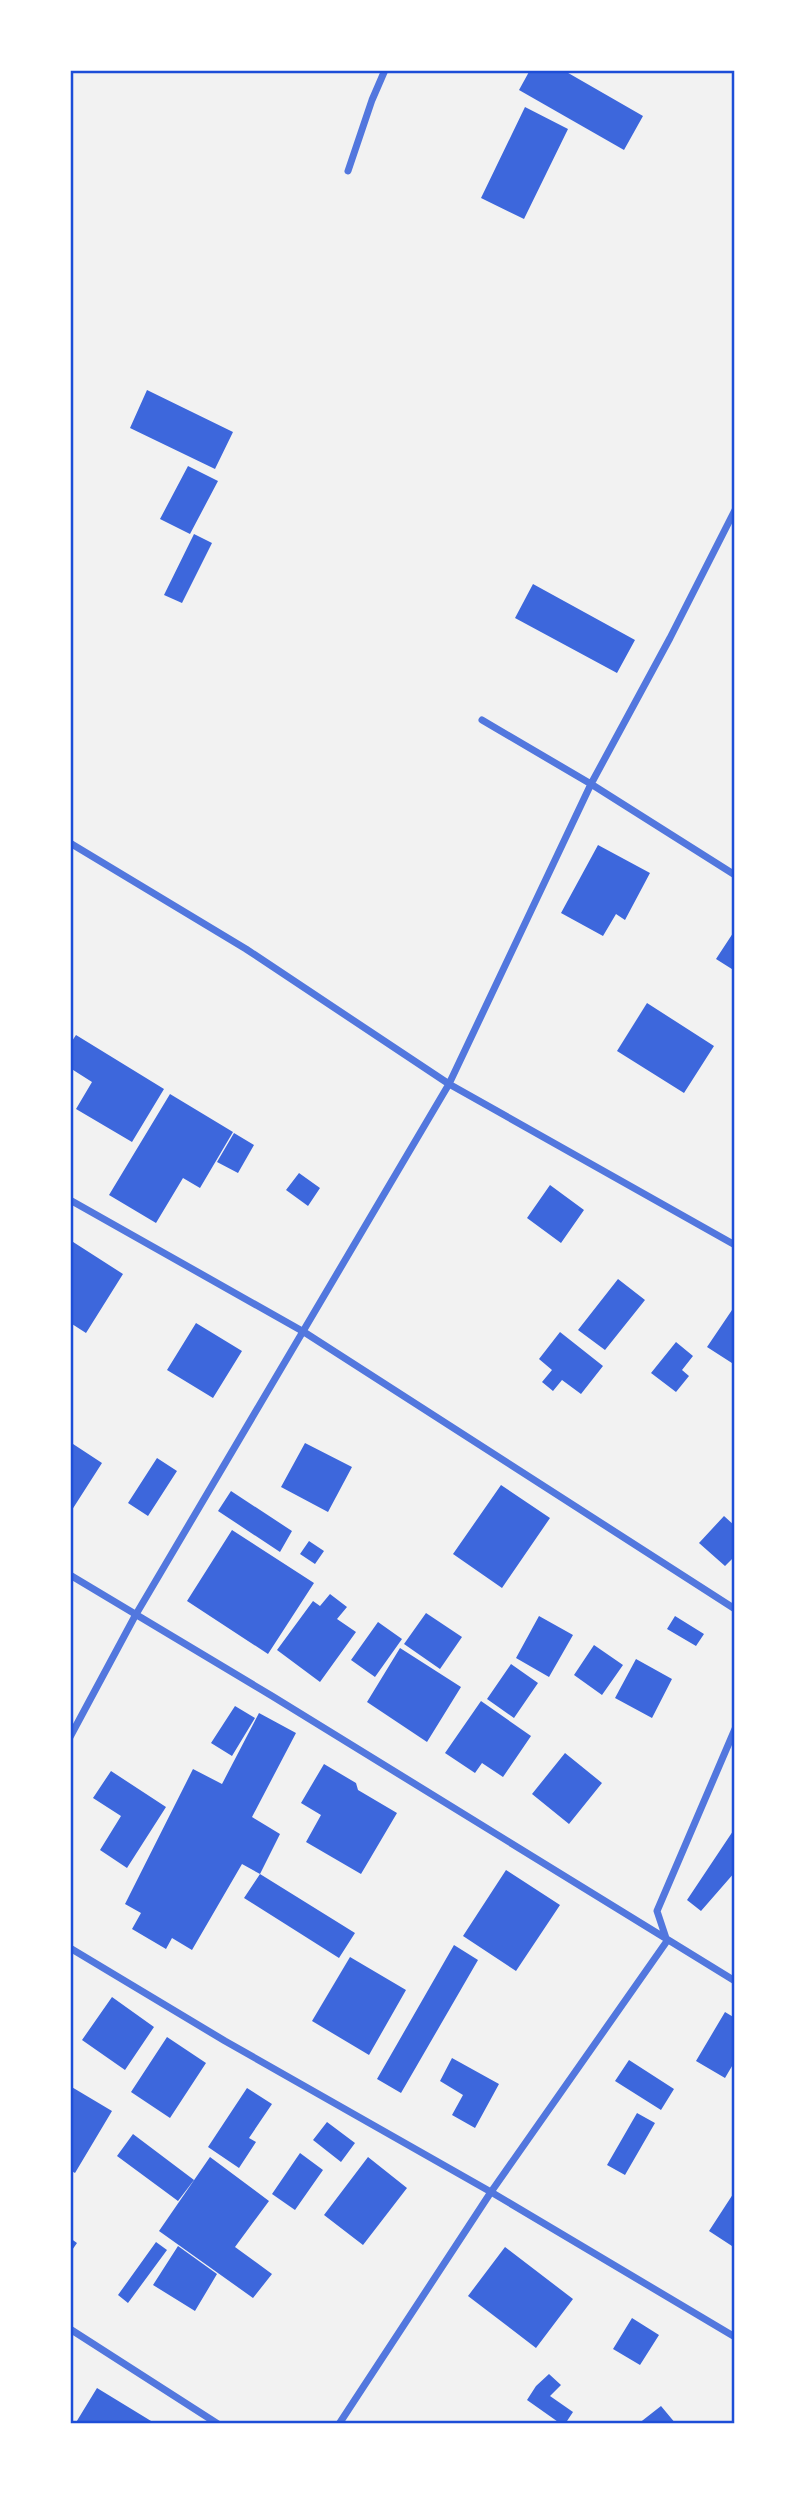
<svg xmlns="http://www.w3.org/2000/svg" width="805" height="2494" viewBox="0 0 805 2494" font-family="'IBM Plex Sans',sans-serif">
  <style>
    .building { fill: #3d67dc }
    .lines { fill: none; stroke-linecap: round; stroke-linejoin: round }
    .minor { stroke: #5277de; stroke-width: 7 }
    .neatline { fill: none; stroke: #1d4ed8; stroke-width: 2.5 }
  </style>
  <rect width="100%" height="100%" fill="#f2f2f2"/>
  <path class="building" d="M 530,70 L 563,70 L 643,116 L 624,150 L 519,90 Z
    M 525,107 L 568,129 L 524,219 L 481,198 Z
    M 147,390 L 233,432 L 215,469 L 130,428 Z
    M 188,466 L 218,481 L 190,534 L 160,519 Z
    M 194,534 L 212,543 L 182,603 L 164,595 Z
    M 533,584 L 635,640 L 617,673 L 515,618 Z
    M 598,845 L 650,873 L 625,920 L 616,914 L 603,936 L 561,913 Z
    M 735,930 L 735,971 L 716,959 Z
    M 647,1003 L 714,1046 L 684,1093 L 617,1051 Z
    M 76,1035 L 164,1089 L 132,1142 L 76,1109 L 92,1082 L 70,1068 L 70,1044 Z
    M 170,1094 L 233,1132 L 200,1188 L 183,1178 L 156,1223 L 109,1195 Z
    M 234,1133 L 254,1145 L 238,1173 L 217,1162 Z
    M 299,1173 L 320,1188 L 308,1206 L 286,1190 Z
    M 550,1185 L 584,1210 L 561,1243 L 527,1218 Z
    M 70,1240 L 123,1274 L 86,1333 L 72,1324 L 70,1327 Z
    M 618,1279 L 645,1300 L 605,1350 L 578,1330 Z
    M 732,1310 L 735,1312 L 735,1365 L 707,1347 Z
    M 196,1323 L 242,1351 L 213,1398 L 167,1370 Z
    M 560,1332 L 603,1366 L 581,1394 L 562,1380 L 553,1391 L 542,1382 L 552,1370 L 539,1359 Z
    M 676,1342 L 693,1356 L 682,1370 L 689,1376 L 676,1392 L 651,1373 Z
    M 70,1442 L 102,1463 L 70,1513 Z
    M 305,1443 L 352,1467 L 328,1512 L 281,1487 Z
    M 157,1458 L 177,1471 L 148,1516 L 128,1503 Z
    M 501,1485 L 550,1518 L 502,1588 L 453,1554 Z
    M 231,1491 L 292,1531 L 280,1552 L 218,1511 Z
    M 724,1516 L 735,1526 L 735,1556 L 725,1566 L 699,1543 Z
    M 232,1530 L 314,1583 L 268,1654 L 187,1601 Z
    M 309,1541 L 324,1551 L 315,1564 L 300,1554 Z
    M 330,1594 L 347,1607 L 337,1619 L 356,1632 L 320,1682 L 277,1650 L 313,1601 L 320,1606 Z
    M 426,1613 L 462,1637 L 440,1669 L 404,1644 Z
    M 539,1616 L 573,1635 L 549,1677 L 516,1658 Z
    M 675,1616 L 704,1634 L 696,1646 L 667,1629 Z
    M 378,1622 L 402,1639 L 375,1677 L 351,1660 Z
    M 594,1645 L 623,1665 L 602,1695 L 574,1675 Z
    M 400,1648 L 461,1687 L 427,1742 L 367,1702 Z
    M 636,1659 L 672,1679 L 652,1718 L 615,1698 Z
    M 511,1664 L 538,1683 L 514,1718 L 487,1699 Z
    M 481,1701 L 531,1736 L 503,1777 L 482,1763 L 475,1773 L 445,1753 Z
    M 235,1706 L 255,1718 L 232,1756 L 211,1743 Z
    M 259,1713 L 296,1733 L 252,1817 L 280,1834 L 260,1874 L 242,1864 L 192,1950 L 172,1938 L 166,1949 L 132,1929 L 141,1913 L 125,1904 L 193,1769 L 222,1784 Z
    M 565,1753 L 602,1783 L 569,1824 L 532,1794 Z
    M 324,1764 L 356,1783 L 358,1790 L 397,1813 L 361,1874 L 306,1842 L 321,1815 L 301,1803 Z
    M 111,1771 L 166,1807 L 127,1868 L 100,1850 L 121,1816 L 93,1798 Z
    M 735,1828 L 735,1872 L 701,1911 L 687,1900 Z
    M 506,1870 L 560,1905 L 516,1971 L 463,1936 Z
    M 260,1874 L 355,1933 L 339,1958 L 244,1898 Z
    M 454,1945 L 478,1960 L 401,2093 L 377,2079 Z
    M 350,1957 L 406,1990 L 369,2055 L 312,2021 Z
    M 112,1997 L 154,2027 L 125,2070 L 82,2040 Z
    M 725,2012 L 735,2018 L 735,2061 L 725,2078 L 696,2061 Z
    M 167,2037 L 206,2063 L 170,2118 L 131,2092 Z
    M 452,2058 L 499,2084 L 475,2128 L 452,2115 L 463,2095 L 440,2081 Z
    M 629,2060 L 674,2089 L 661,2110 L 615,2081 Z
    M 70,2086 L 112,2111 L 75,2173 L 70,2170 Z
    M 247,2088 L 272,2104 L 249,2138 L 256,2142 L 239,2168 L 208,2147 Z
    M 637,2113 L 655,2123 L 625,2175 L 607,2165 Z
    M 327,2122 L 355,2143 L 341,2162 L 313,2140 Z
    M 133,2134 L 194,2180 L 178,2201 L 117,2156 Z
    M 300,2153 L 323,2170 L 295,2210 L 272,2194 Z
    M 210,2157 L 269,2201 L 235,2247 L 272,2274 L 253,2298 L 159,2231 Z
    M 368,2157 L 407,2188 L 363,2245 L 324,2215 Z
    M 735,2191 L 735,2248 L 709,2231 Z
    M 70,2238 L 77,2243 L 70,2253 Z
    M 156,2242 L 167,2250 L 128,2303 L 118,2295 Z
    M 178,2246 L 217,2274 L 195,2311 L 153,2285 Z
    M 505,2247 L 573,2299 L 536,2348 L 468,2296 Z
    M 632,2318 L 659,2335 L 640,2365 L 613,2349 Z
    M 549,2374 L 561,2385 L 550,2396 L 573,2412 L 565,2424 L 561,2424 L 527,2400 L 536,2386 Z
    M 97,2388 L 156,2424 L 75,2424 Z
    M 661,2406 L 676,2424 L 638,2424 Z"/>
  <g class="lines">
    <path class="minor" d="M 348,171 L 372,100 L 385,70
      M 482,720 L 591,784 L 735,875
      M 70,843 L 246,949 L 449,1084 L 735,1245
      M 70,1200 L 304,1332 L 735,1609
      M 70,1575 L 272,1696 L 735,1981
      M 70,1737 L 135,1616 L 449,1084 L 591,784 L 670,638 L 735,510
      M 70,1948 L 225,2041 L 491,2192 L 735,2337
      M 70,2329 L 218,2424
      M 339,2424 L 491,2192 L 667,1941 L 657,1911 L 735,1729"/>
  </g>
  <rect width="805" height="2494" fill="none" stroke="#ffffff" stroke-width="144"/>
  <rect x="72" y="72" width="661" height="2350" class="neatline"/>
</svg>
